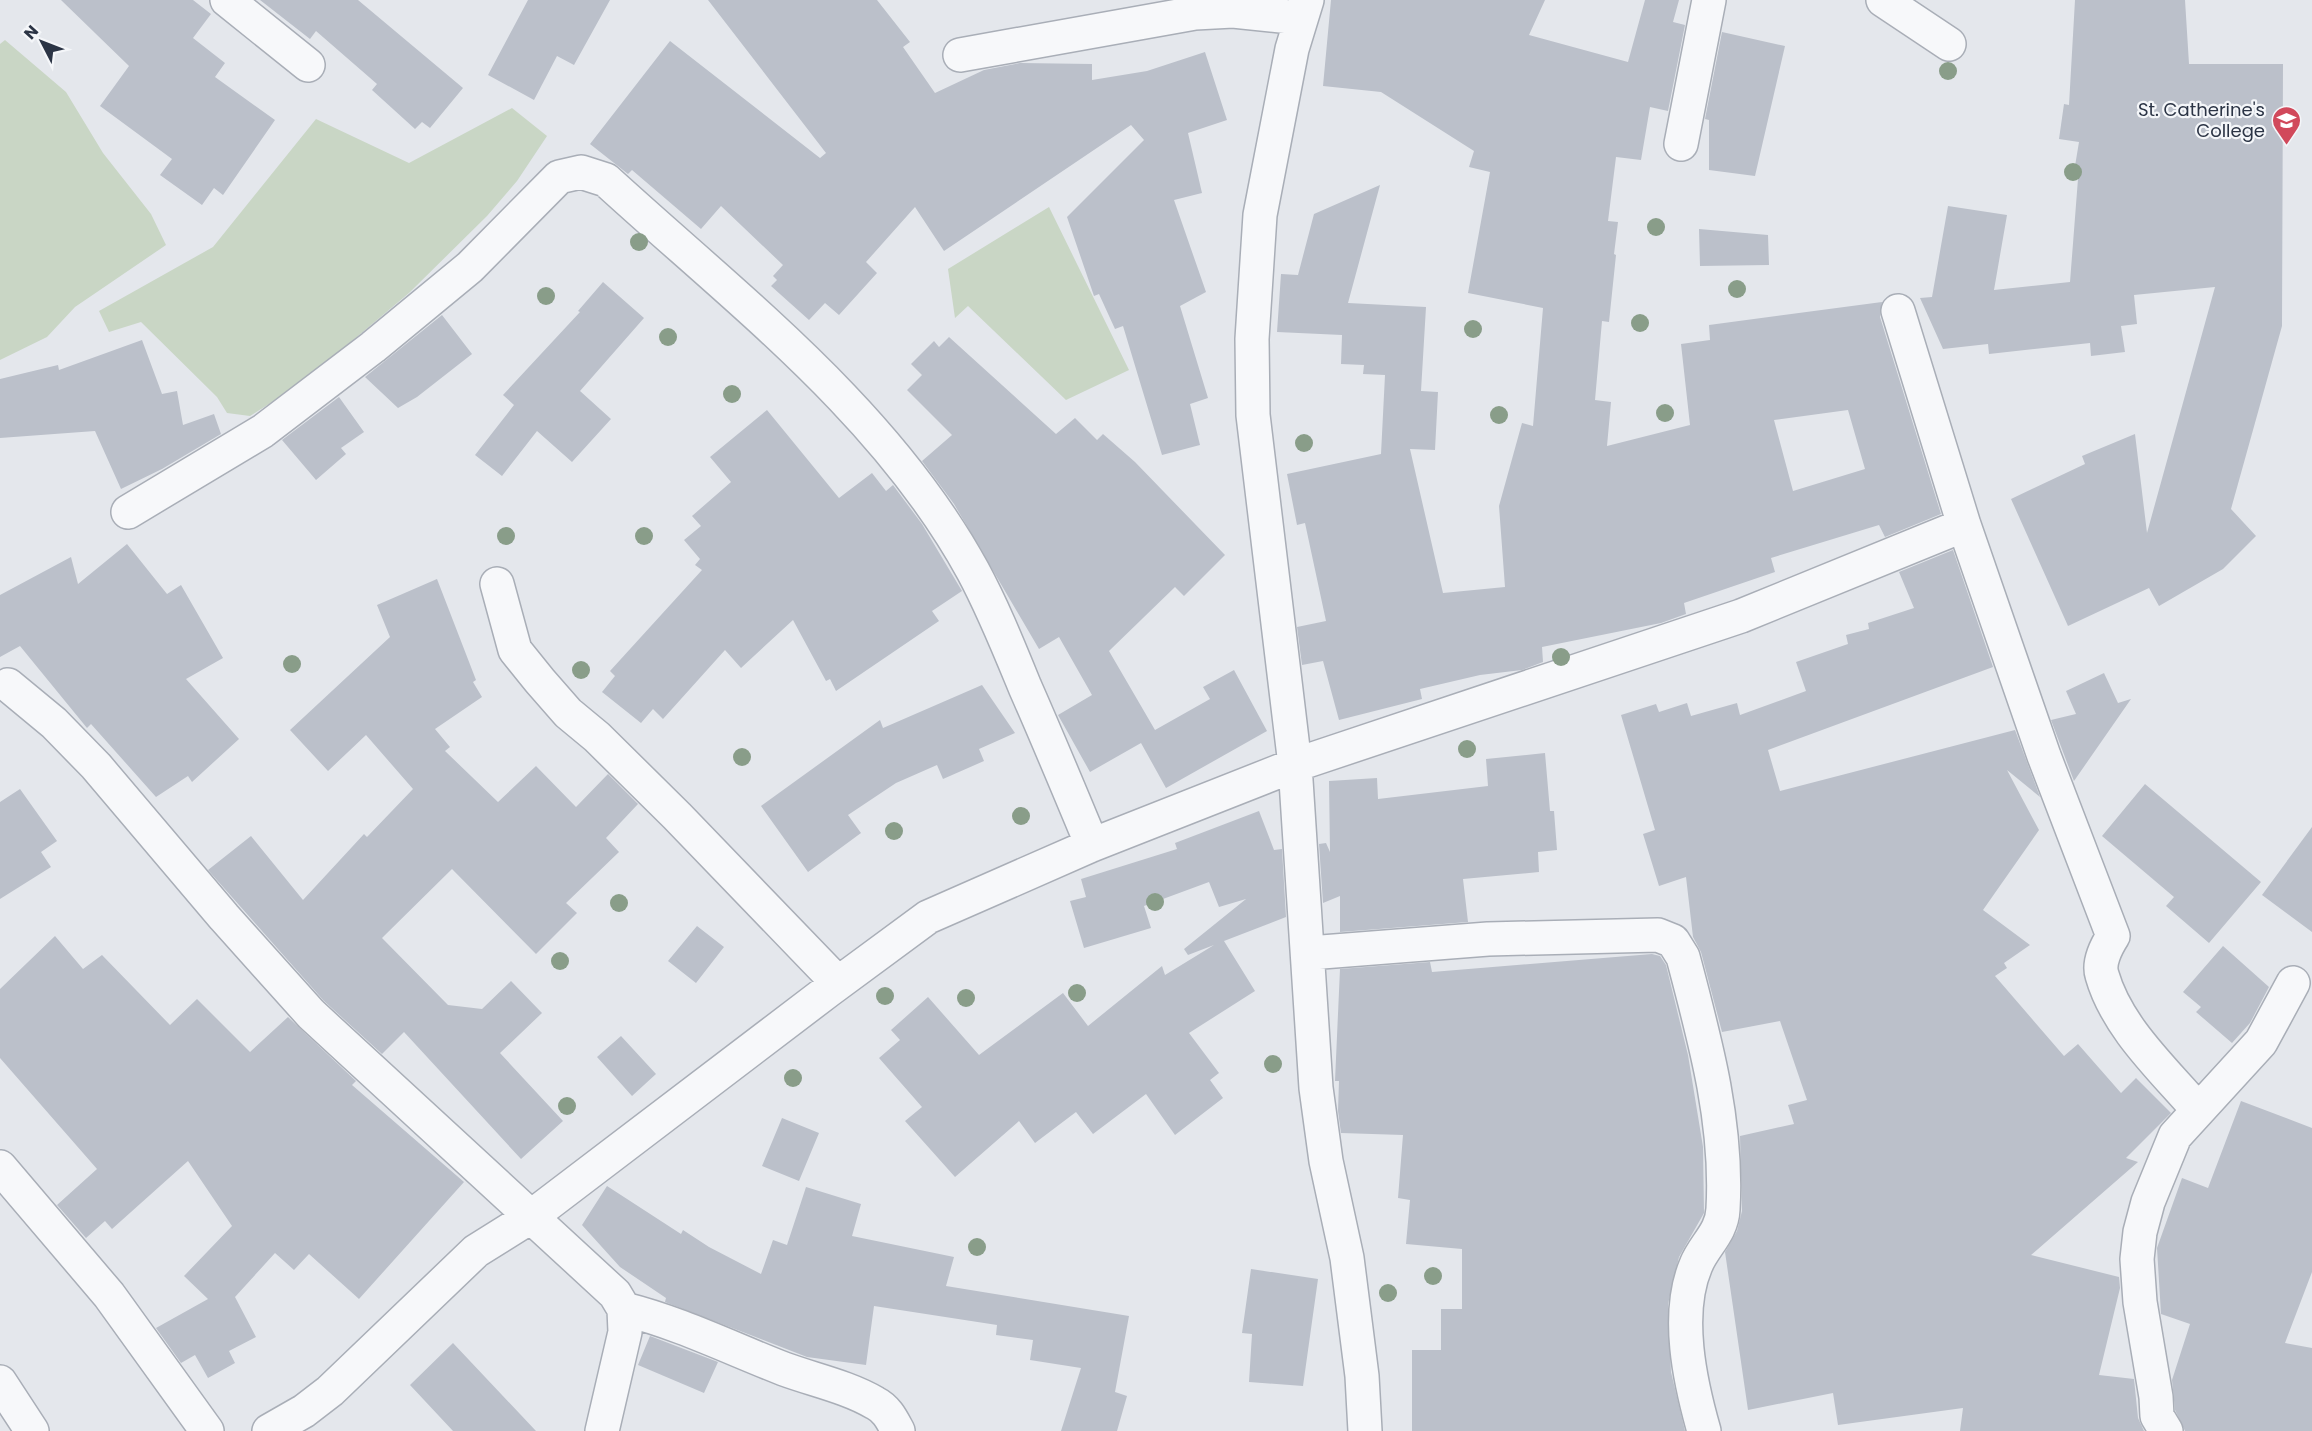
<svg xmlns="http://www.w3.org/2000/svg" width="2312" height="1431" viewBox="0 0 2312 1431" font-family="Poppins,sans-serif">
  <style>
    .green { fill: #c9d6c5 }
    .building { fill: #bbc0ca; fill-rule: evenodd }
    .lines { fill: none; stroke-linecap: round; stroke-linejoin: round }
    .minor-casing { stroke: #a9aeb7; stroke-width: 36 }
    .minor { stroke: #f7f8fa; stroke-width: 33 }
    .tree { fill: #899d89 }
    .labels { text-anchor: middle; stroke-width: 4.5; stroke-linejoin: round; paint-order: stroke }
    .poi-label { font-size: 18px; fill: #2b3445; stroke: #f4f6f9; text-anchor: end }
  </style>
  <rect width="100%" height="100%" fill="#e4e7ec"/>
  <path class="green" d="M 5,40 L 66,92 L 103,153 L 151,214 L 166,245 L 75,307 L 47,337 L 0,360 L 0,44 Z
    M 512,108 L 547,136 L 517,181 L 487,216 L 409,293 L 302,383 L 250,416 L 227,413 L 217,397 L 141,322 L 109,332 L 99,311 L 213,247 L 316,119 L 409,163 Z
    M 1049,207 L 1129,370 L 1066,400 L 968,306 L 955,318 L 948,269 Z"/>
  <path class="building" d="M 61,0 L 193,0 L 211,14 L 193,38 L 225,63 L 215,77 L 275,120 L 223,195 L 214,188 L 202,205 L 160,175 L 172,159 L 100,106 L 129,66 Z
    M 260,0 L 358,0 L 463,88 L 430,128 L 422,122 L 415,129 L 372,90 L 377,84 L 316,31 L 310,39 Z
    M 528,0 L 610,0 L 574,65 L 557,56 L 534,100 L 488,75 Z
    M 708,0 L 877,0 L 910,42 L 903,47 L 935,93 L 984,70 L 1020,63 L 1092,64 L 1092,80 L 1147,71 L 1205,52 L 1227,120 L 1188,133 L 1202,193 L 1174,200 L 1206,292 L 1180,306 L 1208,398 L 1190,404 L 1200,445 L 1162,455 L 1123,326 L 1115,329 L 1099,294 L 1094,296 L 1067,217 L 1144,140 L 1131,125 L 944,251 L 915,207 L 866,262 L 877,273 L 839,315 L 825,303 L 809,320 L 771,286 L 777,280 L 773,276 L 783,265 L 721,206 L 701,229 L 632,170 L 628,174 L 590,144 L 670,41 L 820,158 L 826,153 Z
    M 1331,0 L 1545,0 L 1529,35 L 1628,62 L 1645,0 L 1679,0 L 1673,22 L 1685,25 L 1668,111 L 1650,107 L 1641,160 L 1616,157 L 1608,221 L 1618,222 L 1614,254 L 1616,255 L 1609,322 L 1602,321 L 1595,400 L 1611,402 L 1607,446 L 1690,425 L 1681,344 L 1710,340 L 1709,325 L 1882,302 L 1880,317 L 1941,514 L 1885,537 L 1879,525 L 1771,558 L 1775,572 L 1684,603 L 1686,614 L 1661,623 L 1542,647 L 1543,662 L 1522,670 L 1480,675 L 1420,689 L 1422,699 L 1339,720 L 1323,661 L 1302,665 L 1297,627 L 1326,621 L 1305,523 L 1297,525 L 1287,474 L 1381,454 L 1385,375 L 1363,374 L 1364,365 L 1341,364 L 1342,335 L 1277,332 L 1281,274 L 1298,275 L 1314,214 L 1380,185 L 1348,303 L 1426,307 L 1421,391 L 1438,392 L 1435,450 L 1410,449 L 1443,593 L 1505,587 L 1499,506 L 1522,423 L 1533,426 L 1543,308 L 1468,293 L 1490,172 L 1469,167 L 1474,151 L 1381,92 L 1323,86 ZM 1848,410 L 1865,469 L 1793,491 L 1774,420 Z
    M 2075,0 L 2185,0 L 2189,64 L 2283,64 L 2282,326 L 2231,509 L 2256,536 L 2223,569 L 2159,606 L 2149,588 L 2068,626 L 2011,499 L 2085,464 L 2082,456 L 2135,434 L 2147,533 L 2215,287 L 2134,295 L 2137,324 L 2121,326 L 2125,352 L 2091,356 L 2090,343 L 1989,354 L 1988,344 L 1943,349 L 1920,298 L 1932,297 L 1948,206 L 2007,215 L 1994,290 L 2070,282 L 2079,166 L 2075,166 L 2079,142 L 2059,139 L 2064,104 L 2069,105 Z
    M 1722,32 L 1785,46 L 1755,176 L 1709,170 L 1709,120 L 1705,119 Z
    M 1699,229 L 1768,235 L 1769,265 L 1700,266 Z
    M 603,282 L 644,318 L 580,391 L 611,419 L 572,462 L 537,431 L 502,476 L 475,455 L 514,405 L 503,395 L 580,312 L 578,311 Z
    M 442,315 L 472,354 L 417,397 L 398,408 L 365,377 Z
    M 949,337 L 1056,434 L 1075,418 L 1097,440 L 1103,434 L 1135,462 L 1225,555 L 1184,596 L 1175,587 L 1109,651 L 1155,730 L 1210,699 L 1203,687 L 1234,670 L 1267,731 L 1166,788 L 1141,743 L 1090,772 L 1058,715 L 1092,695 L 1059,637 L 1039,649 L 954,504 L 922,461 L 952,435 L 907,390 L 922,375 L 911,364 L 934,341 L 939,347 Z
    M 142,340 L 162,394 L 177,391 L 183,425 L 214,414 L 221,434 L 162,469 L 121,489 L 95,431 L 0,438 L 0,379 L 58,365 L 59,370 Z
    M 339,397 L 364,432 L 341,448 L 346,454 L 316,480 L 282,440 Z
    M 767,410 L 839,498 L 872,473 L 886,491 L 893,485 L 922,524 L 962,591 L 932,611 L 939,621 L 836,691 L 830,679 L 826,681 L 793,620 L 741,668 L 725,650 L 663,719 L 653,709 L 641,723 L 602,692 L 615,676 L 610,671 L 702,570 L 695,565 L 700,559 L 684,540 L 701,526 L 692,516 L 731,482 L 710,457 Z
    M 127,544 L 167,594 L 181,585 L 223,658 L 186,679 L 239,739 L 192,782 L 188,776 L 156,797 L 91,724 L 87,728 L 20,646 L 0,657 L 0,595 L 71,557 L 78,584 Z
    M 1953,550 L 1993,667 L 1768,750 L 1780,791 L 2015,730 L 2040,797 L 2007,770 L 2039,830 L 1983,910 L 2030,945 L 2004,963 L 2007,968 L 1995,976 L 2064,1056 L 2078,1044 L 2121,1093 L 2136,1078 L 2171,1113 L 2126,1158 L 2138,1162 L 2031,1255 L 2119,1277 L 2120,1288 L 2099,1375 L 2134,1379 L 2138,1418 L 2144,1431 L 1960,1431 L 1963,1408 L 1838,1425 L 1833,1393 L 1748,1410 L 1725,1252 L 1737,1231 L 1742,1211 L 1740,1136 L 1794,1124 L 1788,1105 L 1807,1100 L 1780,1021 L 1722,1032 L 1701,952 L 1693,937 L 1686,877 L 1659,886 L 1643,834 L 1655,830 L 1621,715 L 1656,704 L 1659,712 L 1687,703 L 1691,716 L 1737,703 L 1740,715 L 1806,691 L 1796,662 L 1848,644 L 1846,635 L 1869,629 L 1868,623 L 1914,608 L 1899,572 Z
    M 437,579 L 476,680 L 473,682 L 482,697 L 435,729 L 450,747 L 445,751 L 498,802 L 536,766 L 576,807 L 608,774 L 638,804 L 606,838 L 619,852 L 566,903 L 577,913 L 536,954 L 452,869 L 382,938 L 448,1005 L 482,1009 L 511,981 L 542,1013 L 500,1053 L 563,1121 L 521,1159 L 404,1032 L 382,1054 L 324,1001 L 208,870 L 251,836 L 303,900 L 364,834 L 367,837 L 413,789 L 366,735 L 328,771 L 290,730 L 390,637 L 377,605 Z
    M 2104,673 L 2118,703 L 2131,699 L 2074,781 L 2051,720 L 2076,714 L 2066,691 Z
    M 982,685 L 1015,733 L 979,749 L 984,761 L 943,779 L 937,765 L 896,783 L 848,815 L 861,833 L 808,872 L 761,806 L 880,720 L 883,728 Z
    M 1545,753 L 1550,811 L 1554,811 L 1557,850 L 1538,852 L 1539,872 L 1463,879 L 1468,922 L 1340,932 L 1340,896 L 1323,903 L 1319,844 L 1326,843 L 1330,852 L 1329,781 L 1377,778 L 1378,799 L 1488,786 L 1486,759 Z
    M 2145,784 L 2261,882 L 2209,943 L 2166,906 L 2174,897 L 2102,836 Z
    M 20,789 L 57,841 L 41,852 L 51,867 L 0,899 L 0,802 Z
    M 1259,811 L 1274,850 L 1282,849 L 1286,917 L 1224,941 L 1255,991 L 1189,1033 L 1219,1073 L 1210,1080 L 1223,1098 L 1175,1135 L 1146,1094 L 1093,1134 L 1076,1112 L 1035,1143 L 1019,1121 L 955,1177 L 905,1121 L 922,1107 L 879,1058 L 900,1040 L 891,1030 L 928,997 L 979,1055 L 1063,993 L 1088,1026 L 1162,966 L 1165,975 L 1214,945 L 1188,955 L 1184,949 L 1246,899 L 1219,907 L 1209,882 L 1144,906 L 1151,928 L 1084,948 L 1070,901 L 1086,897 L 1081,879 L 1177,849 L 1175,843 Z
    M 2312,827 L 2312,932 L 2262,895 Z
    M 697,926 L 724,947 L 696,983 L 668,961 Z
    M 55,936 L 83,969 L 102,955 L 170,1025 L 197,999 L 250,1052 L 288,1017 L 356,1081 L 352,1085 L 464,1182 L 359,1299 L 309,1254 L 294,1270 L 275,1253 L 235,1297 L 256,1337 L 229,1351 L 235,1363 L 208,1378 L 195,1355 L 181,1363 L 156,1328 L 208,1299 L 184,1276 L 232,1226 L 188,1161 L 112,1229 L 105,1221 L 86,1238 L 57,1205 L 97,1169 L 0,1058 L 0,989 Z
    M 2223,946 L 2269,987 L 2250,1023 L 2232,1043 L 2196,1012 L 2201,1007 L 2183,992 Z
    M 1652,954 L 1660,956 L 1666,965 L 1688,1055 L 1703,1147 L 1704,1213 L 1679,1257 L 1668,1304 L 1671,1372 L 1685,1431 L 1412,1431 L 1412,1350 L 1441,1350 L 1441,1309 L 1462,1309 L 1462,1249 L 1406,1244 L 1410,1200 L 1398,1198 L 1403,1135 L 1341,1133 L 1338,1111 L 1339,1081 L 1335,1081 L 1340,969 L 1430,962 L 1432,972 Z
    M 621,1036 L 656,1074 L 632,1096 L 597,1057 Z
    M 2241,1101 L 2312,1128 L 2312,1272 L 2285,1343 L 2312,1348 L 2312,1431 L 2185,1431 L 2175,1410 L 2172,1380 L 2190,1324 L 2161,1314 L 2157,1248 L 2182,1178 L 2208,1188 Z
    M 782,1118 L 819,1133 L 799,1181 L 762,1166 Z
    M 607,1186 L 681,1234 L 683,1230 L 709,1247 L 761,1274 L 773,1240 L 787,1245 L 806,1187 L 861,1204 L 852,1236 L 954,1257 L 946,1286 L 1129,1316 L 1115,1392 L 1127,1396 L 1117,1431 L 1061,1431 L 1081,1368 L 1030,1360 L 1033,1340 L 996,1335 L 997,1325 L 874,1306 L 866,1365 L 807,1357 L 665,1302 L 666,1298 L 620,1267 L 582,1225 Z
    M 1251,1269 L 1318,1279 L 1303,1386 L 1249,1382 L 1252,1334 L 1242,1333 Z
    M 650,1336 L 718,1362 L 704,1393 L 638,1365 Z
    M 453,1343 L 536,1431 L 453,1431 L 410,1385 Z"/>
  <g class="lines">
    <defs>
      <path id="minor" d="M 227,0 L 308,65
        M 1307,0 L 1292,49 L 1260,215 L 1252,339 L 1253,415 L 1295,765 L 1316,1088 L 1326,1161 L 1347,1258 L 1362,1376 L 1365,1431
        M 1883,0 L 1949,44
        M 960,55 L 1195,13 L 1233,11 L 1300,18
        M 1681,144 L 1709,0
        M 1898,311 L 1964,525 L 2044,756 L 2113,936 C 2106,947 2098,963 2102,975 C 2117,1028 2164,1070 2198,1110
        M 128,512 L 263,431 L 373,347 L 470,267 L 559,177 L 581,172 L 606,180 C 737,300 886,412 973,571 C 993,608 1009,648 1025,687 C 1048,739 1070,792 1092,845
        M 497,584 L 515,650 L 540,681 L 568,713 L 597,737 L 677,816 L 838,983
        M 8,685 L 54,723 L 96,766 L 224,917 L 311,1014 L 615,1294 L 624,1309 L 625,1332 L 602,1431
        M 1309,953 L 1488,939 L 1658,935 L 1673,941 L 1683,957 C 1705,1040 1728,1123 1723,1209 C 1722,1233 1704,1245 1696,1265 C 1675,1314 1690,1382 1704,1431
        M 0,1167 L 109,1295 L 207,1431
        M 624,1309 C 680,1323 730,1348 784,1369 C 814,1380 848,1387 875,1403 C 887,1409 892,1420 898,1431
        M 0,1382 L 32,1431
        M 269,1431 L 304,1411 L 330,1391 L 476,1251 L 532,1216 L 829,990 L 928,917 L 1092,845 L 1295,765 L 1741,616 L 1964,525
        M 2166,1431 L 2157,1416 L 2156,1397 L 2140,1302 L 2137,1259 L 2140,1232 L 2148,1202 L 2175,1136 L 2261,1042 L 2293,983"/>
    </defs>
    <use href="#minor" class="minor-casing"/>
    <use href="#minor" class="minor"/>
  </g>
  <g class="tree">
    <circle cx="1948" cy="71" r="9"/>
    <circle cx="2073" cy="172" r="9"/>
    <circle cx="1656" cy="227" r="9"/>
    <circle cx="639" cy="242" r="9"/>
    <circle cx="1737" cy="289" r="9"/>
    <circle cx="546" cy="296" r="9"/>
    <circle cx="1640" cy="323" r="9"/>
    <circle cx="1473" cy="329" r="9"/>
    <circle cx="668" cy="337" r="9"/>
    <circle cx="732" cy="394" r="9"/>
    <circle cx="1665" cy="413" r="9"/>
    <circle cx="1499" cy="415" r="9"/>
    <circle cx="1304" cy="443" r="9"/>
    <circle cx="506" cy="536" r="9"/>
    <circle cx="644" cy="536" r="9"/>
    <circle cx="1561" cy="657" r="9"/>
    <circle cx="292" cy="664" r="9"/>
    <circle cx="581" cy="670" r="9"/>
    <circle cx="1467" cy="749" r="9"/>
    <circle cx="742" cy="757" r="9"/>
    <circle cx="1021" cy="816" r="9"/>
    <circle cx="894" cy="831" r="9"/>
    <circle cx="1155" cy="902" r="9"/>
    <circle cx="619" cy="903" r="9"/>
    <circle cx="560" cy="961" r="9"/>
    <circle cx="1077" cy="993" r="9"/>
    <circle cx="885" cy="996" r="9"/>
    <circle cx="966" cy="998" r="9"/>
    <circle cx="1273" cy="1064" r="9"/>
    <circle cx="793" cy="1078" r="9"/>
    <circle cx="567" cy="1106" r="9"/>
    <circle cx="977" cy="1247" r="9"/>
    <circle cx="1433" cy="1276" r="9"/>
    <circle cx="1388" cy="1293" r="9"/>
  </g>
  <defs>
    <symbol id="school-pin" viewBox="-11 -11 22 30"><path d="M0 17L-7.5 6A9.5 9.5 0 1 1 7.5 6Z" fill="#d1495b" stroke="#f4f6f9"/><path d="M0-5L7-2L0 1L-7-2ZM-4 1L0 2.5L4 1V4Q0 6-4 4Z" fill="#fff"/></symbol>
  </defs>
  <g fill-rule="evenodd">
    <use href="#school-pin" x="2270" y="104" width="33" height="45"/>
  </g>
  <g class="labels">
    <g class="poi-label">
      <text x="2265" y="116">St. Catherine's<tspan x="2265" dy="21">College</tspan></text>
    </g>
  </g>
  <g transform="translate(42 42) rotate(312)" stroke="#f4f6f9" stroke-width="4.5" paint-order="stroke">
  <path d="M0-4.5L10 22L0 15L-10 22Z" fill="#2b3445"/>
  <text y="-9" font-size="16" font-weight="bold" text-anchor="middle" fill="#2b3445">N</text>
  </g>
</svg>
